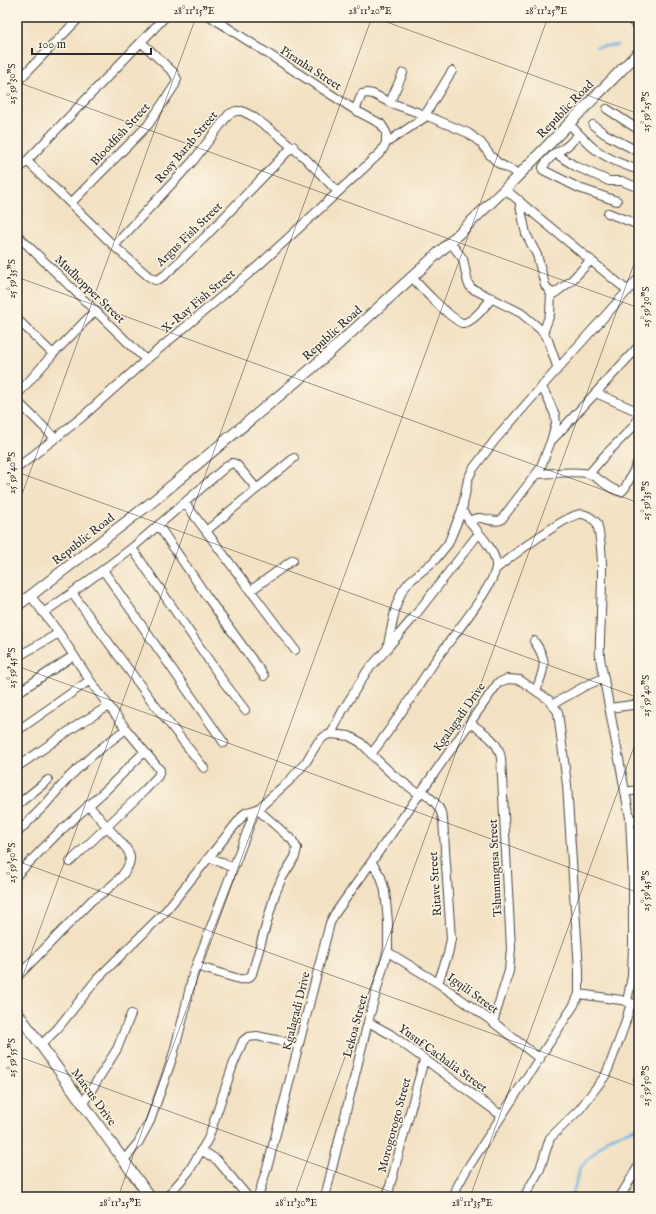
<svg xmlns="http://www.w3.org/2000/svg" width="656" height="1214" viewBox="0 0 656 1214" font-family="'IM FELL English',serif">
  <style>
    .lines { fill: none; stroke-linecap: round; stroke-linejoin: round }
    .stream { stroke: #6cb4e3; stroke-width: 2.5 }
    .minor-casing { stroke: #494642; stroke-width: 10 }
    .tertiary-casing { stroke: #494642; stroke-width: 12 }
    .minor { stroke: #fff; stroke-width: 8 }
    .tertiary { stroke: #fff; stroke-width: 10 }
    .ticks { fill: none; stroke: #2b2b2b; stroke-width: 1; stroke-opacity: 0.45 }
    .labels { text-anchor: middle; stroke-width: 3; stroke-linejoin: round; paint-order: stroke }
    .street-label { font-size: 12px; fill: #2b2b2b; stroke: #fcf5e5 }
    .neatline { fill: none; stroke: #2b2b2b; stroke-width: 1.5 }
    .ticks-label { font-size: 10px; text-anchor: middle; fill: #2b2b2b }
  </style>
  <rect width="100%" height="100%" fill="#fcf5e5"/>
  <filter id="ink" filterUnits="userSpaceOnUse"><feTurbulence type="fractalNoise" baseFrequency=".025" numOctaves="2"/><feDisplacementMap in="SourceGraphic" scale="8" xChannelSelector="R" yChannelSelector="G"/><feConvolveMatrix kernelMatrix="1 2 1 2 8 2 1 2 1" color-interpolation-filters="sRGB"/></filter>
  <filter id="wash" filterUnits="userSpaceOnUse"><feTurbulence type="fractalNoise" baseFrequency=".012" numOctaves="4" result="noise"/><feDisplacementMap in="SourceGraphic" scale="16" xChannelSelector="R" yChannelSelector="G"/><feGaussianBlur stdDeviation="0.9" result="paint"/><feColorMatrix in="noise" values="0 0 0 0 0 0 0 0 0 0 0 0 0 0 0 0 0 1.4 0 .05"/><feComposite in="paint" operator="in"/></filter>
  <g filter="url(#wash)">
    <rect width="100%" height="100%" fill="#f3e1c3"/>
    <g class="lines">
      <path class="stream" d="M 596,47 L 618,45
        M 572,1197 L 580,1168 L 608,1138 L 639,1127"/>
    </g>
  </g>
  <g filter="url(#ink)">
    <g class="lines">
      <defs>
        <path id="minor" d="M 211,17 L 355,110 L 381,124 L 386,132 L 386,143
          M 628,17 L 639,28
          M 17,82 L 80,17
          M 390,102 L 403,73
          M 607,109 L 639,130
          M 355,110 L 362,94 L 367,93 L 373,94 L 391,103 L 425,115 L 468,133 L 481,143 L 490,155 L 498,163 L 519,174
          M 425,115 L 452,71
          M 569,124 C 576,131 584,139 591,146 C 604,157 623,165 639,170
          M 593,125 L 605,134 L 639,152
          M 579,134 C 575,138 572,142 567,146 C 558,152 548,157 543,167 L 543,170 L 579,188 L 617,201
          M 555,153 L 575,166 L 609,181 L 622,181 L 639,188
          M 27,161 L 114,246 L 148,276 L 155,280 L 159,279 L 165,275 L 205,237 L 293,146
          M 17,171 L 165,17
          M 505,189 L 538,217 L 628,291
          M 519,200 L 526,234 L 537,255 L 545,285 L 550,292 L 555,293 L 571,281 L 591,260
          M 71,203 L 148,125 L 175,85 L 177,79 L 173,72 L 141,42
          M 608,213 L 639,225
          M 17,235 L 146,360
          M 450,242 L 463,259 L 468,283 L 471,288 L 521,313 L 541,330 L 548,340 L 558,369
          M 114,246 L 193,161 L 229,114 L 236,111 L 242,111 L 252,116 L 278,135 L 306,159 L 338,192
          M 412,277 C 421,288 450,318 462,323 C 472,324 486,305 492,298
          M 17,319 L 53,354
          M 543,333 L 550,314 L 551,292
          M 596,393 L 639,412
          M 17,395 L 53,354 L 95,311
          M 17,401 L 55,438
          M 552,440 L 639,346
          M 17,468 L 81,418 L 146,360 L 259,265 L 364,168 L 381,152 L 386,143 L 427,116
          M 536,474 C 549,474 578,470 589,474 C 600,478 609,490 621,492 L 625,488 L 639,460
          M 589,474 L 605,455 L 631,429 L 639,418
          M 185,503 L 295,650
          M 469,521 C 484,513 488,524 501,520 L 540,469 L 551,441 L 556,423 L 555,415 L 548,399 L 542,387
          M 158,525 L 208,598 L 264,676
          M 206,531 L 294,458
          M 132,548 L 223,681 L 245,710
          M 496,569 C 509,558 567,514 581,514 C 586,514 593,519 597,523 C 604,551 602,583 601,612 C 601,627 599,642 600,658 L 630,818 L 633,880 L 633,944 L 632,976 L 627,1002
          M 103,570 L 224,743
          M 250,591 L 293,560
          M 72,593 L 151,700 L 204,768
          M 30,595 L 59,633 L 91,682 L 126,729 L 160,770 L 158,776 L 145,790 L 70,862
          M 43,613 L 72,593 L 132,548 L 228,465 L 233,463 L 237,465 L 257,489
          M 534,641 C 549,662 544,668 536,691
          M 389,646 L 413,618 L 479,533
          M 17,657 L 59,633
          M 17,693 L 73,656
          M 553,704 L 585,686 L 604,678
          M 610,708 L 639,704
          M 470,723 C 483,732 498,740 501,758 L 511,948 L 509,971 L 493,1022
          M 17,731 L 90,680
          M 331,734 L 343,710 L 367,671 L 387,649 L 396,606 L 402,591 L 410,581 L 434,561 L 448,544 L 462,510 L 468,479 L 473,469 L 495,440 L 544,384 L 639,278
          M 371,754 C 395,725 414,692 435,661 C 447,643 498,583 496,564 C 494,545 471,527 462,510
          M 17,767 L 79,724 L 109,706
          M 422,791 C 432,799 441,806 443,820 L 451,939 L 448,954 L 438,983
          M 625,792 L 639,790
          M 17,805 L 48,780
          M 630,820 L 639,820
          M 17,833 L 45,805 L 69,777 L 95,753 L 126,729
          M 209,857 L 233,868
          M 17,875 L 57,834 L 106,790 L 144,752
          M 388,952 L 438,983 L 493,1022 L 540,1059
          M 196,966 L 239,979 C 245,980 249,979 252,974 L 275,894 L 282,878 L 295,857 L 297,848 L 292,840 L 257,809
          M 17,977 L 92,900 C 105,892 131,873 130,857 C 130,854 128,851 126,848 L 88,805
          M 579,994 L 621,1000 L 639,1005
          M 368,1022 L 390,1034 L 501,1115
          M 41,1045 L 58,1028 L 97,979 L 164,913 L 244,814 L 247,812 L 258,809 L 290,780 L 306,762 L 318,742 L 325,736 L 331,734 L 349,736 L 360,742 L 368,750 L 376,759 L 392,774 L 419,794
          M 638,1080 L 639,1079
          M 83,1103 L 117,1049 L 131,1014
          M 201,1150 L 217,1160 L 248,1197
          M 124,1160 L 138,1143 L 150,1121 L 172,1059 L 183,1018 L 193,974 L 255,811
          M 167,1197 L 189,1171 L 208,1139 L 233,1065 L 243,1041 L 248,1037 L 257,1036 L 299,1045
          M 258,1197 L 269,1161 L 330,923 L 334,915 L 498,683 L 507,679 L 520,680 L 549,700 L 558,712 L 567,785 L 579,970 L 579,994 L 574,1005 L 467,1169 L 457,1187 L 454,1197
          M 325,1197 L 368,1022 L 388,949 L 388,922 L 385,891 L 381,877 L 372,863
          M 387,1197 L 424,1060
          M 524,1197 L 540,1169 L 550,1138 L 580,1109 L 605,1076 L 609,1067 L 624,1027 L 631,1003
          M 620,1197 L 639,1165"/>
        <path id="tertiary" d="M 17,606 L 152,502 L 311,369 L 446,246 L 505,189 L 639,52
          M 17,1012 L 150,1197"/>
      </defs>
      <use href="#minor" class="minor-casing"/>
      <use href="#tertiary" class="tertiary-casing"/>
      <use href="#minor" class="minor"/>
      <use href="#tertiary" class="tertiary"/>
    </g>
  </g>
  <path class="ticks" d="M 373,17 L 639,114M 17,25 L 20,17M 17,82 L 639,308M 17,277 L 639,503M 17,472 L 639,698M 17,508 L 196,17M 17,666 L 639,893M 17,861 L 639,1087M 17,992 L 372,17M 17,1056 L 405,1197M 118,1197 L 548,17M 294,1197 L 639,250M 470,1197 L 639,733"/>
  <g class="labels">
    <g class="street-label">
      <text transform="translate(311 68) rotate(33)" y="4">Piranha Street</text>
      <text transform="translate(565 109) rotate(-46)" y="4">Republic Road</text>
      <text transform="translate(120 134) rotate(-47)" y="4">Bloodfish Street</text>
      <text transform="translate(186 147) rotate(-50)" y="4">Rosy Barab Street</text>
      <text transform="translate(189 234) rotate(-44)" y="4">Argus Fish Street</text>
      <text transform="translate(90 289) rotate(44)" y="4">Mudhopper Street</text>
      <text transform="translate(198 301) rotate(-40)" y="4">X-Ray Fish Street</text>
      <text transform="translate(332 333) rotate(-42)" y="4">Republic Road</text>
      <text transform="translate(83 539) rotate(-38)" y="4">Republic Road</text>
      <text transform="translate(459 717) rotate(-55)" y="4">Kgalagadi Drive</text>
      <text transform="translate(495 868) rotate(-93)" y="4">Tshunungusa Street</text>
      <text transform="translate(435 884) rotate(-94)" y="4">Ritave Street</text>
      <text transform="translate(473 993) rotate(36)" y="4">Igqili Street</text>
      <text transform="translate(296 1011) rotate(-76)" y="4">Kgalagadi Drive</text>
      <text transform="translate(355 1026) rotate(-75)" y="4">Lekoa Street</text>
      <text transform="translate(443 1058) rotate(36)" y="4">Yusuf Cachalia Street</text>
      <text transform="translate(94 1097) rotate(54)" y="4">Marcus Drive</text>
      <text transform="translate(394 1125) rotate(-75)" y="4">Morogorogo Street</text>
    </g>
  </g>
  <rect width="656" height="1214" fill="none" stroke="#fcf5e5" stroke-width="44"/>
  <path d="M32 48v6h119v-6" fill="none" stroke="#2b2b2b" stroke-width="2"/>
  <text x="38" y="48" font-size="12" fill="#2b2b2b" stroke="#fcf5e5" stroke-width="3" paint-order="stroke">100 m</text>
  <rect x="22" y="22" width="612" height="1170" class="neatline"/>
  <g class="ticks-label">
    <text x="194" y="14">28°11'15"E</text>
    <text x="370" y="14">28°11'20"E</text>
    <text x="546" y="14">28°11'25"E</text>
    <text transform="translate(11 84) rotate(-90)" y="4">25°59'30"S</text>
    <text transform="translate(645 112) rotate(-90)" y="4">25°59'25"S</text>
    <text transform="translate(11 279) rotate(-90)" y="4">25°59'35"S</text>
    <text transform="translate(645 307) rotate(-90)" y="4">25°59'30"S</text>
    <text transform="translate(11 473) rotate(-90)" y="4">25°59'40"S</text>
    <text transform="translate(645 501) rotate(-90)" y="4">25°59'35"S</text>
    <text transform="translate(11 668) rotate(-90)" y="4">25°59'45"S</text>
    <text transform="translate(645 696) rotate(-90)" y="4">25°59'40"S</text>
    <text transform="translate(11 863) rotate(-90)" y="4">25°59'50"S</text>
    <text transform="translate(645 891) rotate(-90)" y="4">25°59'45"S</text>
    <text transform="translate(11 1058) rotate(-90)" y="4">25°59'55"S</text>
    <text transform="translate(645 1086) rotate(-90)" y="4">25°59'50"S</text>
    <text x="120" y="1206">28°11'25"E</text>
    <text x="296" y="1206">28°11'30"E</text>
    <text x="472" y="1206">28°11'35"E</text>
  </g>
</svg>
